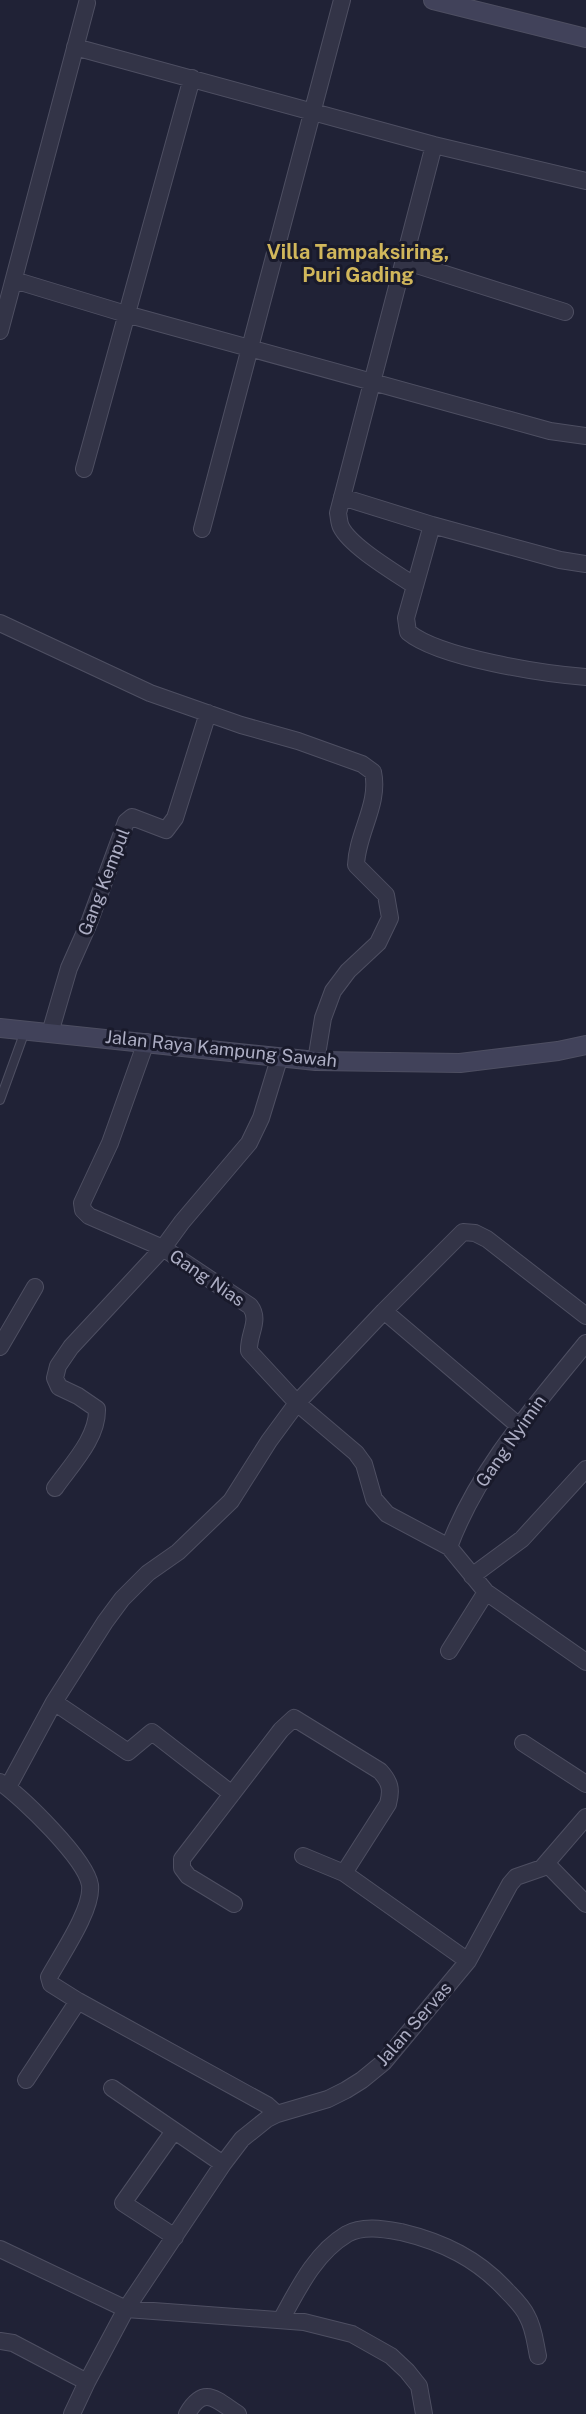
<svg xmlns="http://www.w3.org/2000/svg" width="586" height="2414" viewBox="0 0 586 2414" font-family="'Public Sans',sans-serif">
  <style>
    .lines { fill: none; stroke-linecap: round; stroke-linejoin: round }
    .lane-casing { stroke: #4e4f62; stroke-width: 10 }
    .street-casing { stroke: #4e4f62; stroke-width: 18 }
    .secondary-casing { stroke: #4e4f62; stroke-width: 20 }
    .lane { stroke: #333447; stroke-width: 8 }
    .street { stroke: #333447; stroke-width: 16 }
    .secondary { stroke: #41425a; stroke-width: 18 }
    .labels { text-anchor: middle; stroke-width: 6; stroke-linejoin: round; paint-order: stroke }
    .street-label { font-size: 18px; fill: #adaec4; stroke: #191a2b }
    .neighbourhood-label { font-size: 20px; font-weight: bold; fill: #d1b75b; stroke: #191a2b }
  </style>
  <rect width="100%" height="100%" fill="#202236"/>
  <g class="lines">
    <defs>
      <path id="lane" d="M 0,1100 L 25,1031"/>
      <path id="street" d="M 75,47 L 434,145 L 586,181
        M 404,261 L 565,312
        M 14,280 L 126,314 L 550,431 L 586,436
        M 0,331 L 87,3
        M 84,469 L 192,78
        M 342,497 L 432,525 L 560,560 L 586,564
        M 432,525 L 406,618 L 408,632 C 439,658 545,674 586,677
        M 202,529 L 342,0
        M 415,586 C 396,573 351,547 341,527 C 339,523 339,518 338,513 L 434,145
        M 0,623 L 150,693 L 241,725 L 298,741 L 362,764 L 373,772 C 380,804 357,833 356,865 L 386,895 L 390,918 L 378,943 L 348,971 L 333,991 L 323,1018 L 316,1061
        M 50,1033 L 69,968 L 89,923 L 126,822 L 132,817 L 166,830 L 175,818 L 208,713
        M 279,1059 L 261,1118 L 249,1143 L 182,1222 L 163,1248 L 250,1306 C 261,1320 248,1334 249,1351 L 297,1403 L 356,1453 L 364,1464 L 374,1499 L 387,1514 L 449,1547 L 486,1592 L 586,1662
        M 384,1311 L 519,1426
        M 0,1347 L 35,1287
        M 55,1488 C 71,1465 98,1438 97,1409 L 78,1396 L 59,1387 L 55,1378 L 58,1366 L 71,1347 L 163,1248 L 89,1216 L 83,1210 L 82,1203 L 110,1143 L 146,1042
        M 449,1547 C 478,1469 535,1406 586,1343
        M 472,1576 L 522,1539 L 586,1469
        M 449,1651 L 486,1592
        M 54,1702 L 128,1752 L 152,1732 L 232,1794
        M 523,1743 L 586,1784
        M 0,1782 C 22,1797 86,1859 90,1885 C 93,1909 61,1955 49,1977 L 51,1984 L 78,2001 L 267,2105 L 277,2114
        M 8,1787 L 54,1702 L 105,1622 L 122,1599 L 148,1573 L 178,1552 L 231,1501 L 269,1441 L 297,1403 L 384,1311 L 463,1232 L 475,1233 L 487,1239 L 586,1316
        M 303,1856 L 344,1873
        M 547,1864 L 586,1904
        M 234,1904 L 188,1876 L 182,1868 L 182,1859 L 281,1730 L 294,1718 L 380,1771 C 390,1782 392,1789 388,1804 L 344,1873 L 468,1961
        M 26,2080 L 78,2001
        M 112,2088 L 223,2164
        M 174,2131 L 123,2203 L 175,2237
        M 0,2249 L 126,2309 L 304,2322 L 352,2334 L 391,2356 L 407,2371 L 419,2386 L 424,2414
        M 281,2320 C 298,2289 315,2253 347,2234 C 363,2225 384,2229 401,2232 C 443,2242 478,2259 507,2291 C 514,2298 523,2307 527,2316 C 534,2328 535,2342 538,2356
        M 0,2341 L 13,2343 L 87,2382 L 126,2309 L 223,2164 L 242,2139 L 267,2119 L 277,2114 L 328,2099 L 346,2090 L 362,2080 L 384,2062 L 468,1961 L 510,1884 L 516,1877 L 542,1868 L 586,1817
        M 72,2414 L 87,2382
        M 187,2414 C 204,2385 215,2399 238,2414"/>
      <path id="secondary" d="M 433,0 L 586,38
        M 0,1028 L 316,1061 L 460,1063 L 558,1051 L 586,1045"/>
    </defs>
    <use href="#lane" class="lane-casing"/>
    <use href="#street" class="street-casing"/>
    <use href="#secondary" class="secondary-casing"/>
    <use href="#lane" class="lane"/>
    <use href="#street" class="street"/>
    <use href="#secondary" class="secondary"/>
  </g>
  <g class="labels">
    <g class="street-label">
      <text transform="translate(104 882) rotate(-69)" y="6">Gang Kempul</text>
      <text transform="translate(221 1049) rotate(6)" y="6">Jalan Raya Kampung Sawah</text>
      <text transform="translate(207 1278) rotate(34)" y="6">Gang Nias</text>
      <text transform="translate(511 1441) rotate(-55)" y="6">Gang Nyimin</text>
      <text transform="translate(414 2024) rotate(-49)" y="6">Jalan Servas</text>
    </g>
    <g class="neighbourhood-label">
      <text x="358" y="259">Villa Tampaksiring,<tspan x="358" dy="23">Puri Gading</tspan></text>
    </g>
  </g>
</svg>
